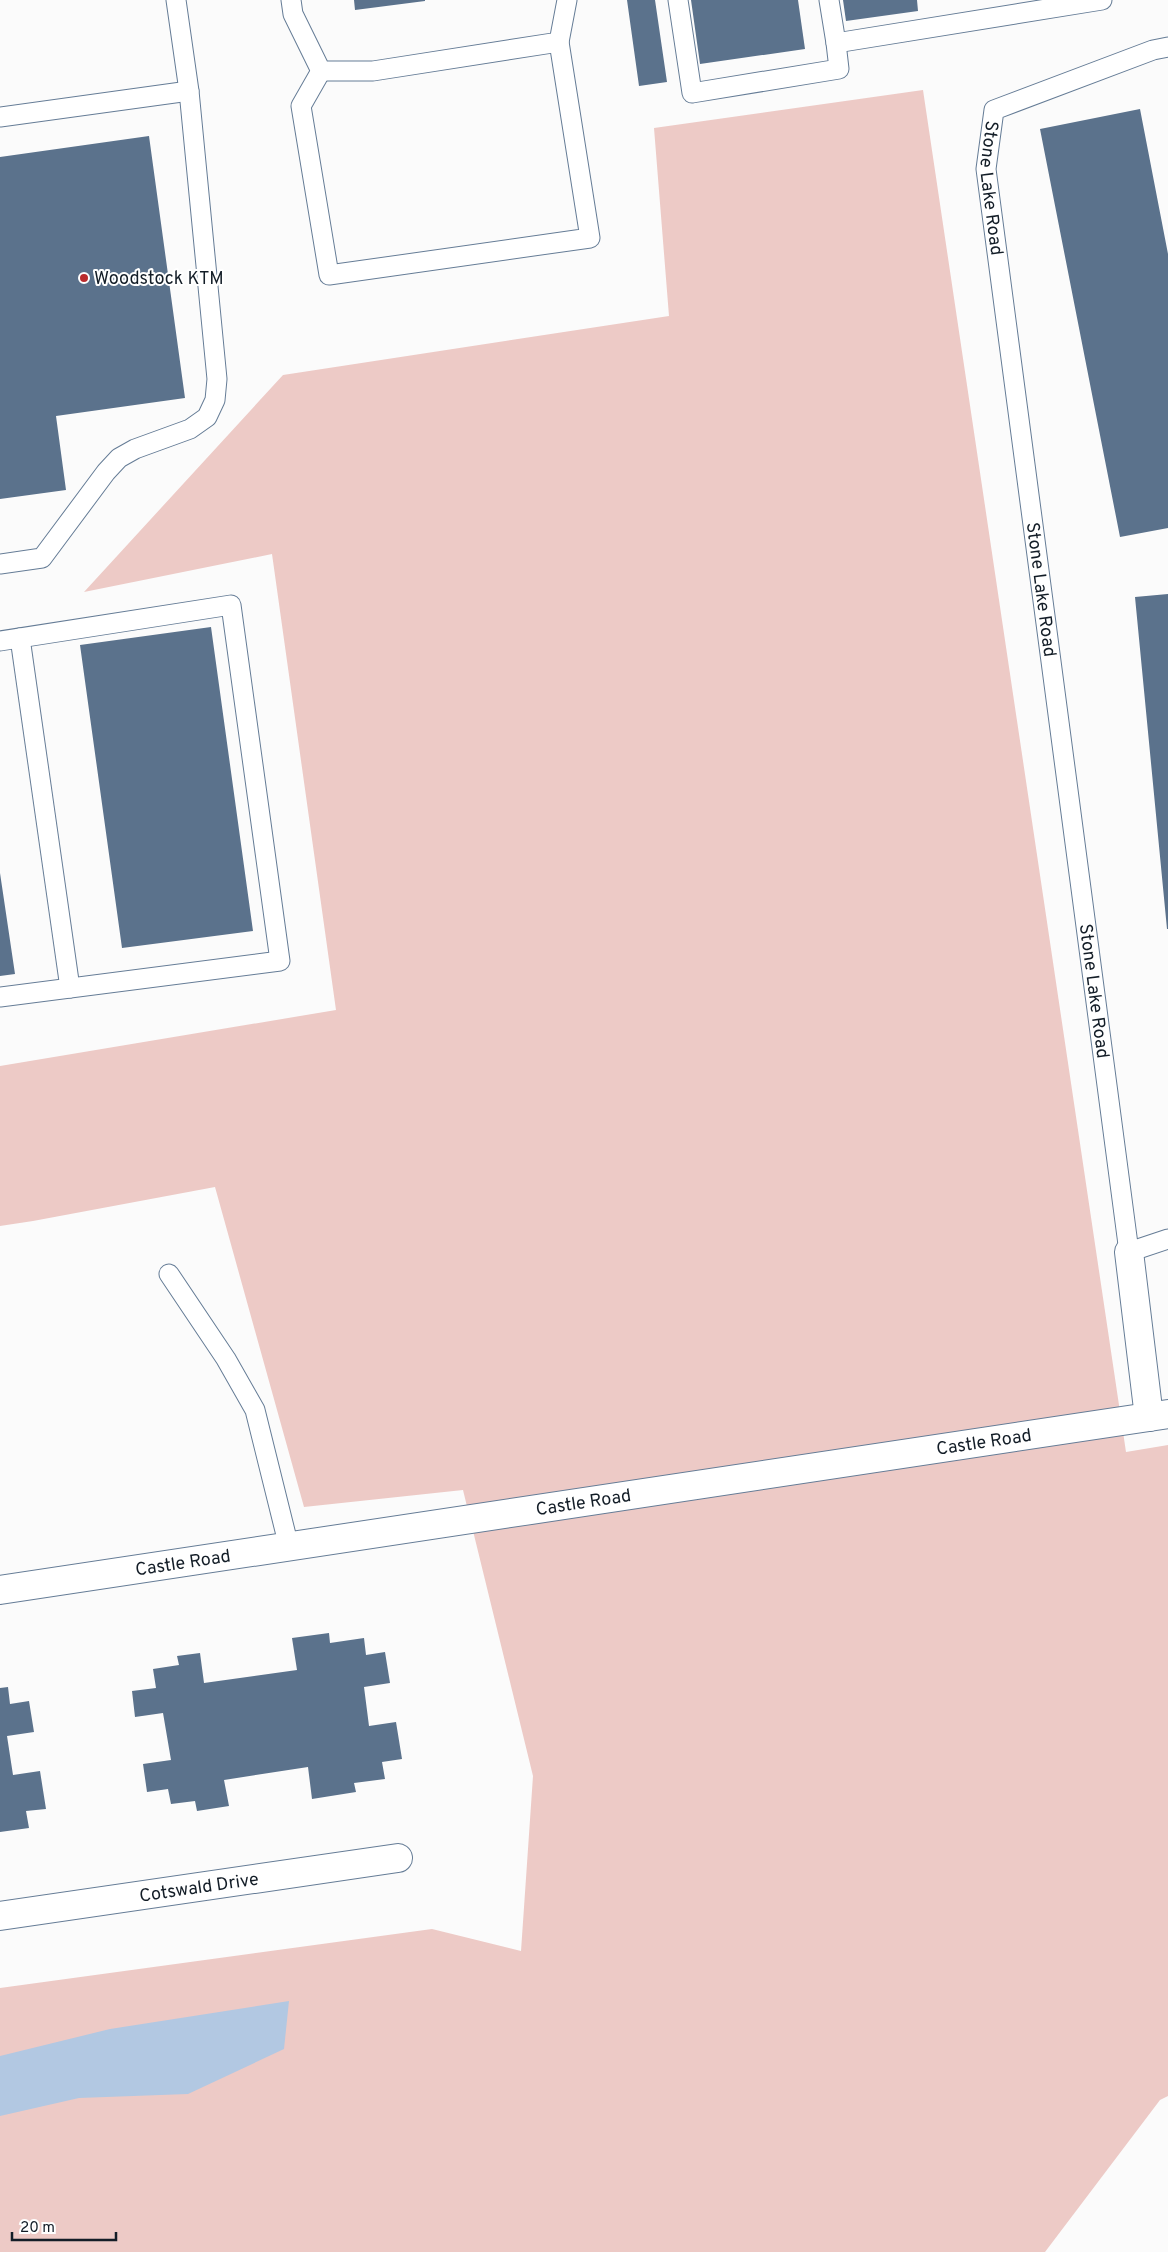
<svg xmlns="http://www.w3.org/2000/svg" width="1168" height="2252" viewBox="0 0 1168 2252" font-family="Overpass,sans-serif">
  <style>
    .green { fill: #edcac6 }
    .water { fill: #b2c8e2 }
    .building { fill: #5b728c }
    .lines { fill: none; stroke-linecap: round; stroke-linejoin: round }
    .service-casing { stroke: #657c96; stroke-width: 21 }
    .minor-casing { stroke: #657c96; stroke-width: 30 }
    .service { stroke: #fff; stroke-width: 19 }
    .minor { stroke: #fff; stroke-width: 28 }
    .poi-dot { fill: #ba2b2d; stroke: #fff; stroke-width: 2 }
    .labels { text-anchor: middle; stroke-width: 4; stroke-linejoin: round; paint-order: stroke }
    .street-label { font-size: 18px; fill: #131d27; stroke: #fff }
    .poi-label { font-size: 18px; fill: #131d27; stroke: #fff; text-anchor: start }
  </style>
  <rect width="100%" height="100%" fill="#fbfbfb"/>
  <path class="green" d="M 923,90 L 1126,1452 L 1168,1445 L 1168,2096 L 1160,2100 L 1045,2252 L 0,2252 L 0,1988 L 432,1929 L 521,1951 L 533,1776 L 463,1490 L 304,1507 L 215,1187 L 33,1221 L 0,1226 L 0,1066 L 336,1010 L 272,554 L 84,592 L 283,375 L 669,316 L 654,128 Z"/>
  <path class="water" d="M 289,2001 L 284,2049 L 188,2094 L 79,2098 L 0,2116 L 0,2056 L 110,2029 Z"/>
  <path class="building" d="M 354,0 L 425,0 L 425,1 L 355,10 Z
    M 627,0 L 655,0 L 667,82 L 639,86 Z
    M 691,0 L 798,0 L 805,49 L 700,64 Z
    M 843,0 L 917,0 L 918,11 L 846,21 Z
    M 1140,109 L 1168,254 L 1168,528 L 1120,537 L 1040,129 Z
    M 149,136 L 185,398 L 56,416 L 66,490 L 0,499 L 0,157 Z
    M 1168,594 L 1168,929 L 1167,929 L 1135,597 Z
    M 211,627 L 253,931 L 122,948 L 80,645 Z
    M 0,873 L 15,974 L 0,976 Z
    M 329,1633 L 330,1643 L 364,1638 L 366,1655 L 385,1652 L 390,1683 L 364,1687 L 369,1726 L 396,1722 L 402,1759 L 382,1762 L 385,1779 L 354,1783 L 356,1792 L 312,1799 L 308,1767 L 224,1780 L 229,1806 L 197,1811 L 195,1801 L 171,1804 L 168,1789 L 147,1792 L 143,1764 L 171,1760 L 163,1713 L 135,1717 L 132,1691 L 156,1688 L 153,1669 L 179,1665 L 177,1656 L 200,1653 L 204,1683 L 297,1670 L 292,1638 Z
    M 8,1687 L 10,1704 L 29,1701 L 34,1732 L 7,1736 L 13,1775 L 40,1771 L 46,1809 L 26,1811 L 29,1828 L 0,1832 L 0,1688 Z"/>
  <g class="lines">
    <defs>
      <g id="service">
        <path d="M 291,0 L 293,14 L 321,71 L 373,71 L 559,42 L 567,0"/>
        <path d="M 678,0 L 692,93 L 839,69 L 836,43"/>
        <path d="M 829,0 L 836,43 L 1102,0"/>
        <path id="s1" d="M 1168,47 L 1153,50 L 994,110 L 986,169 L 1129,1252 L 1168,1239"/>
        <path d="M 321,71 L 301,106 L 329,275 L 590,238 L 559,42"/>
        <path d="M 0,117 L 189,91"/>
        <path d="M 0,564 L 42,558 L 106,472 L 119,458 L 135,449 L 190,429 L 207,417 L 215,400 L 217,379 L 189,91 L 176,0"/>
        <path d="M 20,638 L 70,988"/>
        <path d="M 0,641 L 231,605 L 280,961 L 0,997"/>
        <path d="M 169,1274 L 226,1359 L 255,1410 L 289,1547"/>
      </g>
      <g id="minor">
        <path d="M 1129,1252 L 1149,1417"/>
        <path id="s2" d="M 0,1590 L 1168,1414"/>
        <path id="s3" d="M 0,1916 L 398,1858"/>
      </g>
    </defs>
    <use href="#service" class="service-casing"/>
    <use href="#minor" class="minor-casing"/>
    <use href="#service" class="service"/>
    <use href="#minor" class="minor"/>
  </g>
  <circle class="poi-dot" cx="84" cy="278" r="5"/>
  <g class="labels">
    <g class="street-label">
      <text dy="6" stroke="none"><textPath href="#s1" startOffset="264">Stone Lake Road</textPath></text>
      <text dy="6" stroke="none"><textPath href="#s1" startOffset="669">Stone Lake Road</textPath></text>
      <text dy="6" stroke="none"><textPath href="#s1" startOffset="1074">Stone Lake Road</textPath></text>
      <text dy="6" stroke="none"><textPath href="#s2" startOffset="995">Castle Road</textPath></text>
      <text dy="6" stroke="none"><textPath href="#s2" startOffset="590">Castle Road</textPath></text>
      <text dy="6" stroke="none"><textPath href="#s2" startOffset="185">Castle Road</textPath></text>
      <text dy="6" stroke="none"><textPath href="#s3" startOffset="201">Cotswald Drive</textPath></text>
    </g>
    <g class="poi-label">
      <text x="94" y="284">Woodstock KTM</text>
    </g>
  </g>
  <path d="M12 2232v8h104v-8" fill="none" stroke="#131d27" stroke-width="2.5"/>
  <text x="20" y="2232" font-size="15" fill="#131d27" stroke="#ffffff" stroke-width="4" paint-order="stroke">20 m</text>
</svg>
